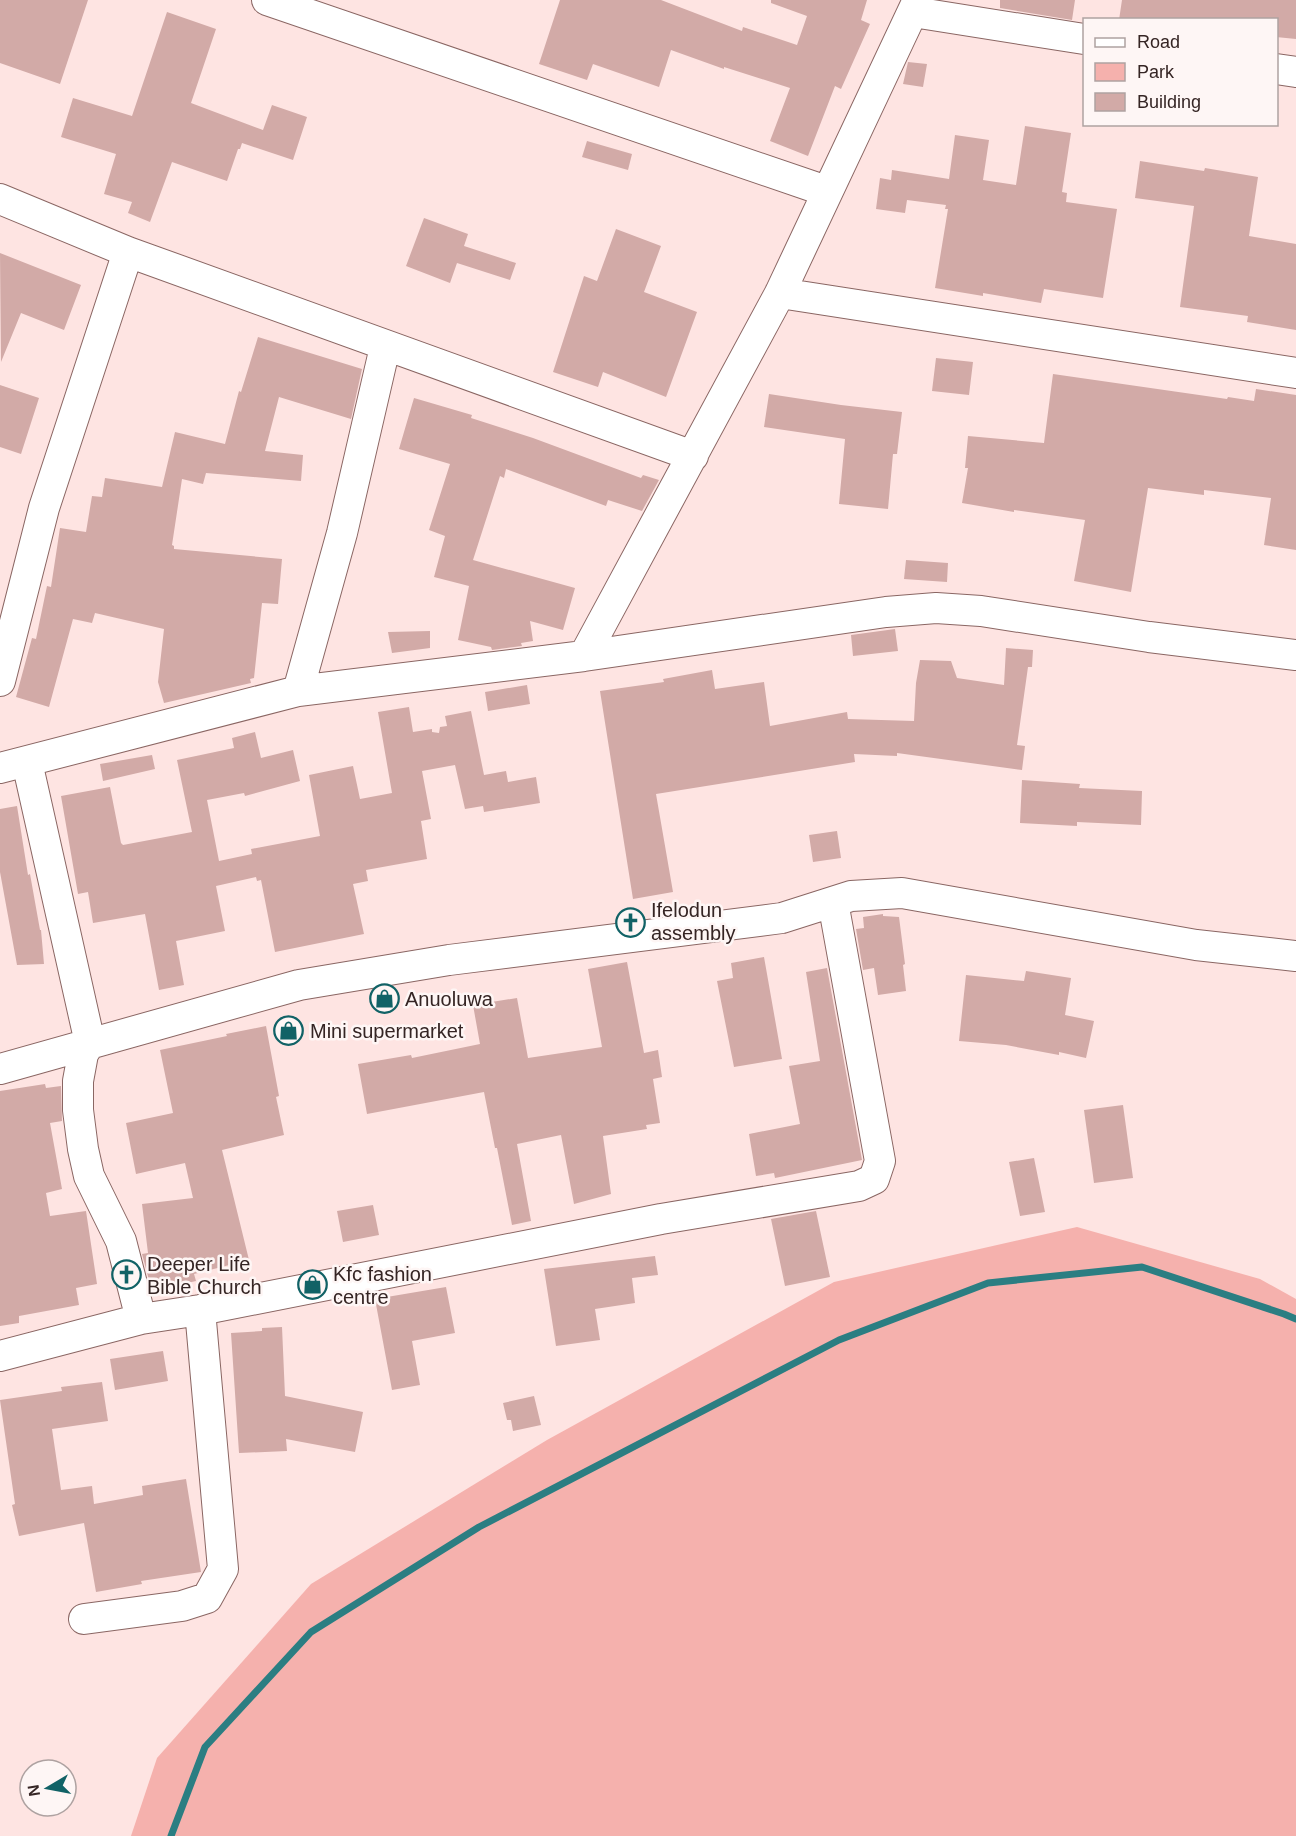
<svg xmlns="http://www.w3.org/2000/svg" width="1296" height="1836" viewBox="0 0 1296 1836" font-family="Arial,sans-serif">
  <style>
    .green { fill: #f5b1ad }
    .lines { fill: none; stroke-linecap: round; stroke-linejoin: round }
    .stream { stroke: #2b7e82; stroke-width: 7 }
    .building { fill: #d2aaa7 }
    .minor-casing { stroke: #8a6663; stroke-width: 32 }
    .minor { stroke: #fff; stroke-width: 30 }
    .labels { text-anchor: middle; stroke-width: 5; stroke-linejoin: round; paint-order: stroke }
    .poi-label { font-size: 20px; fill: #352524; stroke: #fef6f5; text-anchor: start }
  </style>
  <rect width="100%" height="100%" fill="#fee4e2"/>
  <path class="green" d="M 1077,1227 L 1260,1279 L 1296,1299 L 1296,1836 L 131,1836 L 157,1758 L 311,1584 L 547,1440 L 834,1282 Z"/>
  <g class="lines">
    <path class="stream" d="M 171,1836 L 205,1747 L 311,1632 L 479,1527 L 839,1340 L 988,1283 L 1142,1267 L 1284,1314 L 1296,1319"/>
  </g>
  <path class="building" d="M 0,0 L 88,0 L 60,84 L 0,63 Z
    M 560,0 L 661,0 L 742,31 L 743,27 L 797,45 L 807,16 L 771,3 L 771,0 L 867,0 L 861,20 L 870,24 L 841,89 L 835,86 L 808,156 L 770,141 L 790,88 L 724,67 L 724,69 L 671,50 L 659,87 L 593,64 L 587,80 L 539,64 Z
    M 1000,0 L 1075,0 L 1072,20 L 1000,8 Z
    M 1122,0 L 1296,0 L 1296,39 L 1276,37 L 1276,20 L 1119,20 Z
    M 167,12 L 216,29 L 191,103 L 263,130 L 272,105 L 307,117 L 293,160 L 242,143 L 240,149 L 238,149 L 227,181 L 172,162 L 150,222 L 128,213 L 132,202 L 104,194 L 116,154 L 61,137 L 73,98 L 132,116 Z
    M 908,62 L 927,64 L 923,87 L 903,84 Z
    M 1025,126 L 1071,133 L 1062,192 L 1067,193 L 1066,202 L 1117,209 L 1103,298 L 1044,289 L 1041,303 L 983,293 L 983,296 L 935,288 L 948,209 L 945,209 L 946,205 L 907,200 L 905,213 L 876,209 L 880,178 L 891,180 L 892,170 L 949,179 L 955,135 L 989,140 L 983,180 L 1016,185 Z
    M 587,141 L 632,154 L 628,170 L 582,157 Z
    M 1140,161 L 1204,171 L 1205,168 L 1258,177 L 1249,236 L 1296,244 L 1296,330 L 1247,322 L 1248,316 L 1180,307 L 1194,206 L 1135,198 Z
    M 424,218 L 468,234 L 464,246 L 516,263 L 510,280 L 457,263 L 450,283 L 406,266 Z
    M 616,229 L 661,246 L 644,292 L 697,312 L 666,397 L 603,372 L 598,387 L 553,372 L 584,276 L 597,281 Z
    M 0,253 L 81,285 L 64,330 L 21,313 L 1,362 Z
    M 258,337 L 362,369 L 351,419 L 279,397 L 265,451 L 303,455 L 301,481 L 206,473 L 203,484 L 182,479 L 172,545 L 174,546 L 174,549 L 282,559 L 278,604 L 262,603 L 254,678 L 250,679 L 251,683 L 164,703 L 158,682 L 164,629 L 95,613 L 92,623 L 73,619 L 49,707 L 16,697 L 32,638 L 36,639 L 47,586 L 51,587 L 60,528 L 86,532 L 92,496 L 102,497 L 105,478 L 162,487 L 175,432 L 225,444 L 239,391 L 241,392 Z
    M 936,358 L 973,362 L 969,395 L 932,391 Z
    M 1053,374 L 1227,399 L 1228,397 L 1254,401 L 1256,389 L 1296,395 L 1296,550 L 1264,545 L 1271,498 L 1204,490 L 1204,495 L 1148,488 L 1131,592 L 1074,581 L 1085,520 L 1014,510 L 1014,512 L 962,503 L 968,468 L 965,468 L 968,436 L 1044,443 Z
    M 0,385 L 39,398 L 21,454 L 0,447 Z
    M 769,394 L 841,405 L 902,412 L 897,454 L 893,454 L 888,509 L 839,504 L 845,439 L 764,427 Z
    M 414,398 L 472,415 L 471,418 L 533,438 L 641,478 L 643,475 L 659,480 L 642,511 L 608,500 L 606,506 L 506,469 L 504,478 L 500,476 L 473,560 L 575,588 L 563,630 L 530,621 L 533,641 L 521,643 L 522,646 L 492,650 L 491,647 L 458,640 L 469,586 L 434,577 L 445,536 L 429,530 L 450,464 L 399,449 Z
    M 906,560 L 948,563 L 947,582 L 904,579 Z
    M 895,629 L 898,651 L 853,656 L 851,635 Z
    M 430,631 L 430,648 L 392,653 L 388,632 Z
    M 1006,648 L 1033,650 L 1032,667 L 1028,667 L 1017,745 L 1025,746 L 1022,770 L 897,753 L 897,756 L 854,754 L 855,762 L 656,794 L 673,892 L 633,899 L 600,691 L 664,682 L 663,679 L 712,670 L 715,689 L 764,682 L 770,726 L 847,712 L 848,719 L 914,721 L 916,683 L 920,660 L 951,661 L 957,678 L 1004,685 Z
    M 527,685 L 530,704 L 488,711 L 485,692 Z
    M 409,707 L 413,732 L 432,729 L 432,732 L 439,733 L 440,727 L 447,726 L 445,716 L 471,711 L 484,775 L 506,771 L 508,782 L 536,777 L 540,803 L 484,812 L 483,806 L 465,809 L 455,765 L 422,771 L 431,819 L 421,821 L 427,859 L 366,870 L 368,881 L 353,884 L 364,934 L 275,952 L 261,880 L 257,881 L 256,877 L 216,886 L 225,931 L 176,941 L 184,985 L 159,990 L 145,914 L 93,923 L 88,892 L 78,894 L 61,796 L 110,787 L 121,843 L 123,845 L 192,832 L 177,760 L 234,748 L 232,738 L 255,732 L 261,758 L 293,750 L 300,781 L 245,796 L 244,793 L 207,800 L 219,861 L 252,854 L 251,849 L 320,836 L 309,775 L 353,766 L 360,799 L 392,793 L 378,712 Z
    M 152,755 L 155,769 L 103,781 L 100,764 Z
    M 1022,780 L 1080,784 L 1079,788 L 1142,791 L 1141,825 L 1077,822 L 1077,826 L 1020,823 Z
    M 17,806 L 28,875 L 30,874 L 40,930 L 41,930 L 44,964 L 17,965 L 0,872 L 0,809 Z
    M 837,831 L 841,858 L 813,862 L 809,835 Z
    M 883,914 L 883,916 L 899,917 L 905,964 L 903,965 L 906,991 L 878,995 L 874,968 L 863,970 L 856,929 L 864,928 L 863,917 Z
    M 764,957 L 782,1059 L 734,1067 L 717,981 L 733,978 L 731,963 Z
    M 627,962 L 644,1053 L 658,1050 L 662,1077 L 653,1079 L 660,1123 L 646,1125 L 647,1129 L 603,1136 L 611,1194 L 574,1204 L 561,1135 L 517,1144 L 531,1221 L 512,1225 L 497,1148 L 495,1148 L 484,1092 L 367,1114 L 358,1064 L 411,1055 L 412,1058 L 480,1044 L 473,1005 L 517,998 L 528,1058 L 602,1047 L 588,969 Z
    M 827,968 L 862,1160 L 775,1178 L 774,1173 L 756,1176 L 749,1134 L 800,1124 L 789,1066 L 820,1061 L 806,972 Z
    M 1026,971 L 1071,978 L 1065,1015 L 1094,1021 L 1086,1058 L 1059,1052 L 1059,1055 L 1006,1045 L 959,1041 L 966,975 L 1024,981 Z
    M 266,1026 L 279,1096 L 276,1097 L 284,1135 L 222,1150 L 249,1260 L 194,1274 L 196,1281 L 152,1291 L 142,1254 L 148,1253 L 142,1204 L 193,1198 L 185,1163 L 136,1174 L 126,1123 L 173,1113 L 160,1050 L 227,1036 L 226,1034 Z
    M 45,1084 L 46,1088 L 61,1086 L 62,1121 L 50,1123 L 62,1189 L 46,1193 L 50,1216 L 86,1211 L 97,1284 L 76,1288 L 79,1305 L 19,1316 L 19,1323 L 0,1326 L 0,1091 Z
    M 1123,1105 L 1133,1178 L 1094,1183 L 1084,1110 Z
    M 1034,1158 L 1045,1212 L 1020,1216 L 1009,1162 Z
    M 373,1205 L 379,1235 L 343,1242 L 337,1211 Z
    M 816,1211 L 830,1277 L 785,1286 L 771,1219 Z
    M 655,1256 L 658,1275 L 632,1278 L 635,1303 L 595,1309 L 600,1340 L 556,1346 L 544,1269 Z
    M 446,1287 L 455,1333 L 412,1341 L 420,1385 L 392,1390 L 375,1299 Z
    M 282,1327 L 285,1396 L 363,1412 L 355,1452 L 286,1439 L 287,1451 L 239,1453 L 231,1333 L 262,1331 L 262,1328 Z
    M 163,1351 L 168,1381 L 115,1390 L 110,1359 Z
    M 102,1382 L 108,1421 L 52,1429 L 61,1490 L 92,1486 L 94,1504 L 143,1495 L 142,1486 L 186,1479 L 201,1572 L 141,1581 L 142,1584 L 96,1592 L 84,1523 L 19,1536 L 12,1505 L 15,1504 L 0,1400 L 62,1391 L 61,1387 Z
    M 534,1396 L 541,1425 L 513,1431 L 511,1420 L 507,1420 L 503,1403 Z"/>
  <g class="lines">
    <defs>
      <path id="minor" d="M 267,0 L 826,191
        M 913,12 L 1084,39
        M 1276,69 L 1296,72
        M 0,199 L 128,252 L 693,456
        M 780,293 L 1296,373
        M 584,656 L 780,293 L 918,0
        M 0,681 L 44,508 L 128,252
        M 298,691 L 342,533 L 385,347
        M 27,762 L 90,1043 L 83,1054 L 78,1081 L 78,1110 L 83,1149 L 89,1176 L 121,1241 L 141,1319
        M 0,768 L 298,691 L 584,656 L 886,612 L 936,608 L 981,611 L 1149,637 L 1296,655
        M 0,1069 L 299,985 L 449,960 L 782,918 L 851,896 L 902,893 L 1196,945 L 1296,956
        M 0,1356 L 141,1319 L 200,1310 L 661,1219 L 859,1186 L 874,1179 L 880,1161 L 833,902
        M 84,1619 L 182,1606 L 207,1598 L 223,1569 L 200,1310"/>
    </defs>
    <use href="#minor" class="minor-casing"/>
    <use href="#minor" class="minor"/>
  </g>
  <defs>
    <symbol id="church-ring" viewBox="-11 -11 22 22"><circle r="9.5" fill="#fef6f5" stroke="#116266" stroke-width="1.5"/><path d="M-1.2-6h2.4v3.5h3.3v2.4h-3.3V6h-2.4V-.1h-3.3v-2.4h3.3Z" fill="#116266"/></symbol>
    <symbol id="shop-ring" viewBox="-11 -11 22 22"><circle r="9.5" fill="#fef6f5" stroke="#116266" stroke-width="1.5"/><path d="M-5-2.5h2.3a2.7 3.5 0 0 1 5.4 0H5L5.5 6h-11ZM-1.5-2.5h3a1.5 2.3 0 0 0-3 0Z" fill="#116266"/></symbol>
  </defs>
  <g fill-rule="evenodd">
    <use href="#church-ring" x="614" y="906" width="33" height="33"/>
    <use href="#shop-ring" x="368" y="982" width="33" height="33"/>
    <use href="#shop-ring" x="272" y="1014" width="33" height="33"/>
    <use href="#church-ring" x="110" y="1258" width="33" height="33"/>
    <use href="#shop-ring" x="296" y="1268" width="33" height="33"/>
  </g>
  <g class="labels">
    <g class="poi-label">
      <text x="651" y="917">Ifelodun<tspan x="651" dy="23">assembly</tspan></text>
      <text x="405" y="1006">Anuoluwa</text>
      <text x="310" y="1038">Mini supermarket</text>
      <text x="147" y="1271">Deeper Life<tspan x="147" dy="23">Bible Church</tspan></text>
      <text x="333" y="1281">Kfc fashion<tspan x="333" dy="23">centre</tspan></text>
    </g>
  </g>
  <rect x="1083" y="18" width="195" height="108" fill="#fef6f5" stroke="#aea2a1" stroke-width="1.5"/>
  <rect x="1095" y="38" width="30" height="9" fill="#ffffff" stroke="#aea2a1" stroke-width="1.5"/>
  <text x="1137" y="48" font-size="18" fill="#352524">Road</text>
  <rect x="1095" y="63" width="30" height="18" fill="#f5b1ad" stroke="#aea2a1" stroke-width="1.5"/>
  <text x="1137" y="78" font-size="18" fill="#352524">Park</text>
  <rect x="1095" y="93" width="30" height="18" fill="#d2aaa7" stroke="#aea2a1" stroke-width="1.5"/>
  <text x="1137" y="108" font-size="18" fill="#352524">Building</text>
  <g transform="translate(48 1788) rotate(260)"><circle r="28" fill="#fef6f5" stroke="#aea2a1" stroke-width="1.5"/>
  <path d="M0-4.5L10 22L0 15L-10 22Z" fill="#116266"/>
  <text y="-9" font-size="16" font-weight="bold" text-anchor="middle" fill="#352524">N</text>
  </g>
</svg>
